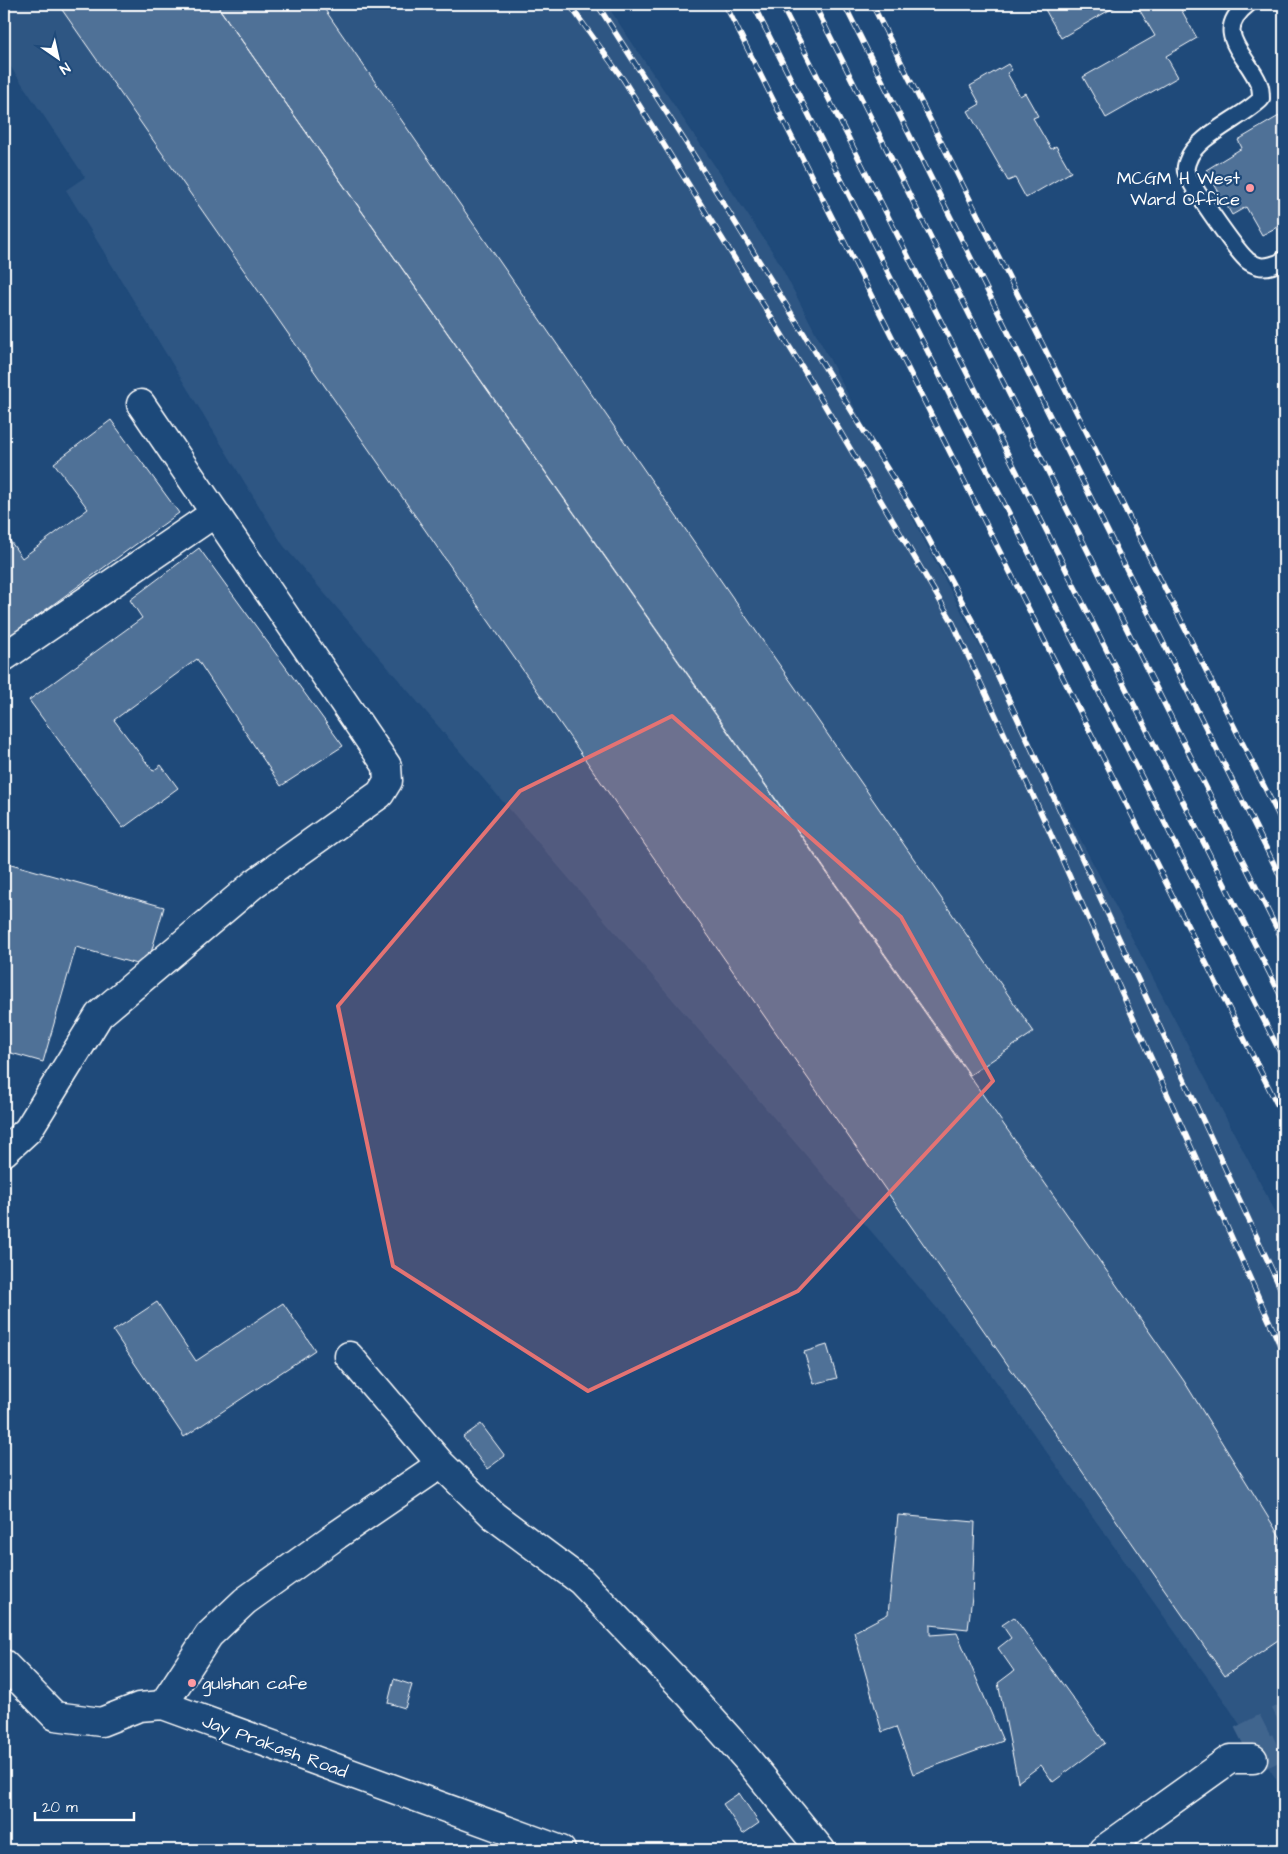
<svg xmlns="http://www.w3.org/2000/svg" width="1288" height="1854" viewBox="0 0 1288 1854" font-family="'Architects Daughter',sans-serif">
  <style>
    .built { fill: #2e5683 }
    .building { fill: #507197; stroke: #fff }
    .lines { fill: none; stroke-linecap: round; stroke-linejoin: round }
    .tertiary-tunnel { stroke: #41658e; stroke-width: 28; stroke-dasharray: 28 14; stroke-linecap: butt }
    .service-casing { stroke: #fff; stroke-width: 20 }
    .minor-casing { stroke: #fff; stroke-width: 31 }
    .tertiary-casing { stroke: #fff; stroke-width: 31 }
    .service { stroke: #1f4a7a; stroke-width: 16 }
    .minor { stroke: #1f4a7a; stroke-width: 28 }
    .tertiary { stroke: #1f4a7a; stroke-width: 28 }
    .rail-casing { stroke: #fff; stroke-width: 5.5 }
    .rail { stroke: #1f4a7a; stroke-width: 4; stroke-dasharray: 11; stroke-linecap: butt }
    .marked { fill: #e47373; fill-opacity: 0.2; stroke: #e47373; stroke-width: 4; stroke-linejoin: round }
    .poi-dot { fill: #ff9aa2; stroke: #1f4a7a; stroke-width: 2 }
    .labels { text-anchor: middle; stroke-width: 4.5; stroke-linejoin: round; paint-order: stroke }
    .poi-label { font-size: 18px; fill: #fff; stroke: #1f4a7a; text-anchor: end }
    .street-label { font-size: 18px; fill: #fff; stroke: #1f4a7a }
  </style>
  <rect width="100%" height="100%" fill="#1f4a7a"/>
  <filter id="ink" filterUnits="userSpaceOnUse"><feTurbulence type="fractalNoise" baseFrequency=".02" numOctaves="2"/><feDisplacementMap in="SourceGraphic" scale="10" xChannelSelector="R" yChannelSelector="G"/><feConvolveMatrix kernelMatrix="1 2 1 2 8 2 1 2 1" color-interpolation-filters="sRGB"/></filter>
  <g filter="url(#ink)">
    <path class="built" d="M 4,4 L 606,4 L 776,257 L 1269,1200 L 1284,1227 L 1284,1791 L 1225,1702 L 978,1356 L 283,545 L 66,190 L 85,177 L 4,57 Z"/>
    <path class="building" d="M 58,4 L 216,4 L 1184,1381 L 1284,1543 L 1284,1636 L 1225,1676 Z
      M 216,4 L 321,4 L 1034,1032 L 970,1075 Z
      M 1042,4 L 1120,4 L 1061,38 Z
      M 1136,4 L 1178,4 L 1197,38 L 1166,56 L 1178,77 L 1106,118 L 1083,77 L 1155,36 Z
      M 1008,64 L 1012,70 L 1007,73 L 1020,96 L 1025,93 L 1038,116 L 1033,118 L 1051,149 L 1056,146 L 1071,172 L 1026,198 L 1015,178 L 1008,181 L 968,111 L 980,104 L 970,86 Z
      M 1284,113 L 1284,230 L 1281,225 L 1262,235 L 1246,207 L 1232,215 L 1206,170 L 1242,148 L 1238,140 Z
      M 111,420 L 179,513 L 4,640 L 4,532 L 22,558 L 88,509 L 54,463 Z
      M 199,548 L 343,746 L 281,786 L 197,659 L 114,720 L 153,771 L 161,765 L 178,788 L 123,828 L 29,700 L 142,618 L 130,600 Z
      M 4,862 L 164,907 L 147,967 L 76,947 L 43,1062 L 4,1051 Z
      M 157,1302 L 196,1361 L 283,1303 L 315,1350 L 184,1437 L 113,1331 Z
      M 827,1345 L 837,1378 L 814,1384 L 804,1352 Z
      M 481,1424 L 505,1456 L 487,1469 L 463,1437 Z
      M 898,1515 L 975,1522 L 972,1597 L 968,1629 L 930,1625 L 930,1635 L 957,1633 L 1003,1741 L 913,1774 L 896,1727 L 882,1732 L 854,1632 L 888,1614 Z
      M 1014,1617 L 1105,1743 L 1053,1782 L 1041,1765 L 1018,1782 L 998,1683 L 1014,1671 L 998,1648 L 1011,1638 L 1002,1625 Z
      M 394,1679 L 412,1685 L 405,1708 L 388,1703 Z
      M 739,1793 L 759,1823 L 743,1834 L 723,1804 Z"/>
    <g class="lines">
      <path class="tertiary-tunnel" d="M 1241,1740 L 1284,1718
        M 1253,1759 L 1284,1744"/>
      <defs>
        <path id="service" d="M 1248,4 C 1211,33 1246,53 1259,84 C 1261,88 1261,94 1261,99 C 1245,116 1195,137 1188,160 C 1187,162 1185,168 1186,171 C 1186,180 1237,251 1246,259 C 1248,262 1255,265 1259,266 C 1266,268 1278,264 1284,260"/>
        <path id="minor" d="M 4,657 L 215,513
          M 4,1152 L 28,1130 L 99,1015 L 255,883 L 380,794 L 388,781 L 387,766 L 141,404
          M 349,1356 L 441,1464 L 494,1516 L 581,1581 L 689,1694 L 747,1759 L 821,1850
          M 163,1705 L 209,1635 L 245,1601 L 337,1535 L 441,1464"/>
        <path id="tertiary" d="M 4,1664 L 55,1716 L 101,1722 L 139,1707 L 163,1705 L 561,1850
          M 1103,1850 L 1230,1759 L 1253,1759"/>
      </defs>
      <use href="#service" class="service-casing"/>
      <use href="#minor" class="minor-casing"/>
      <use href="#tertiary" class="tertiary-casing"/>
      <use href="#service" class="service"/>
      <use href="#minor" class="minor"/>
      <use href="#tertiary" class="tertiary"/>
      <defs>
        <path id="rail" d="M 569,4 L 623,79 L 802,367 L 952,621 L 1042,815 L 1284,1354
          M 597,4 L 693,154 L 917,517 L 973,622 L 1284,1296
          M 725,4 L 1284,1118
          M 753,4 L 1284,1060
          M 781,4 L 1284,1002
          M 814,4 L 1284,943
          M 844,4 L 1284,884
          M 872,4 L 1284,826"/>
      </defs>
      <use href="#rail" class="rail-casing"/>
      <use href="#rail" class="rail"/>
    </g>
  </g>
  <path class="marked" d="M 672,716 L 901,917 L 993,1081 L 798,1291 L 588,1391 L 393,1266 L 338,1006 L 520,791 Z"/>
  <g class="poi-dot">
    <circle cx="1250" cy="188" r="5"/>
    <circle cx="192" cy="1683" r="5"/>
  </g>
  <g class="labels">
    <g class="poi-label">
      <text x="1240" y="184">MCGM H West<tspan x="1240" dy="21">Ward Office</tspan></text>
      <text x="202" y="1689" text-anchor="start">gulshan cafe</text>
    </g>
    <g class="street-label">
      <text transform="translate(275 1746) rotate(20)" y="6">Jay Prakash Road</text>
    </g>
  </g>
  <rect width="1288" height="1854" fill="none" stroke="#1f4a7a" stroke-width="20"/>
  <rect x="10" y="10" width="1268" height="1834" fill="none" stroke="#fff" stroke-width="2" filter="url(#ink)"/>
  <g transform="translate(58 58) rotate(146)" stroke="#1f4a7a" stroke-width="4" paint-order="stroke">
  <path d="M0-4L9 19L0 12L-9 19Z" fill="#ffffff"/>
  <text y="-8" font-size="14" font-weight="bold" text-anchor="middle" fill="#ffffff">N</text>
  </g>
  <path d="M35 1812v8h99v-8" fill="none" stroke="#ffffff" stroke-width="2.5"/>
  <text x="42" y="1812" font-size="15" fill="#ffffff" stroke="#1f4a7a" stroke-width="4" paint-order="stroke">20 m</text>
</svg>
